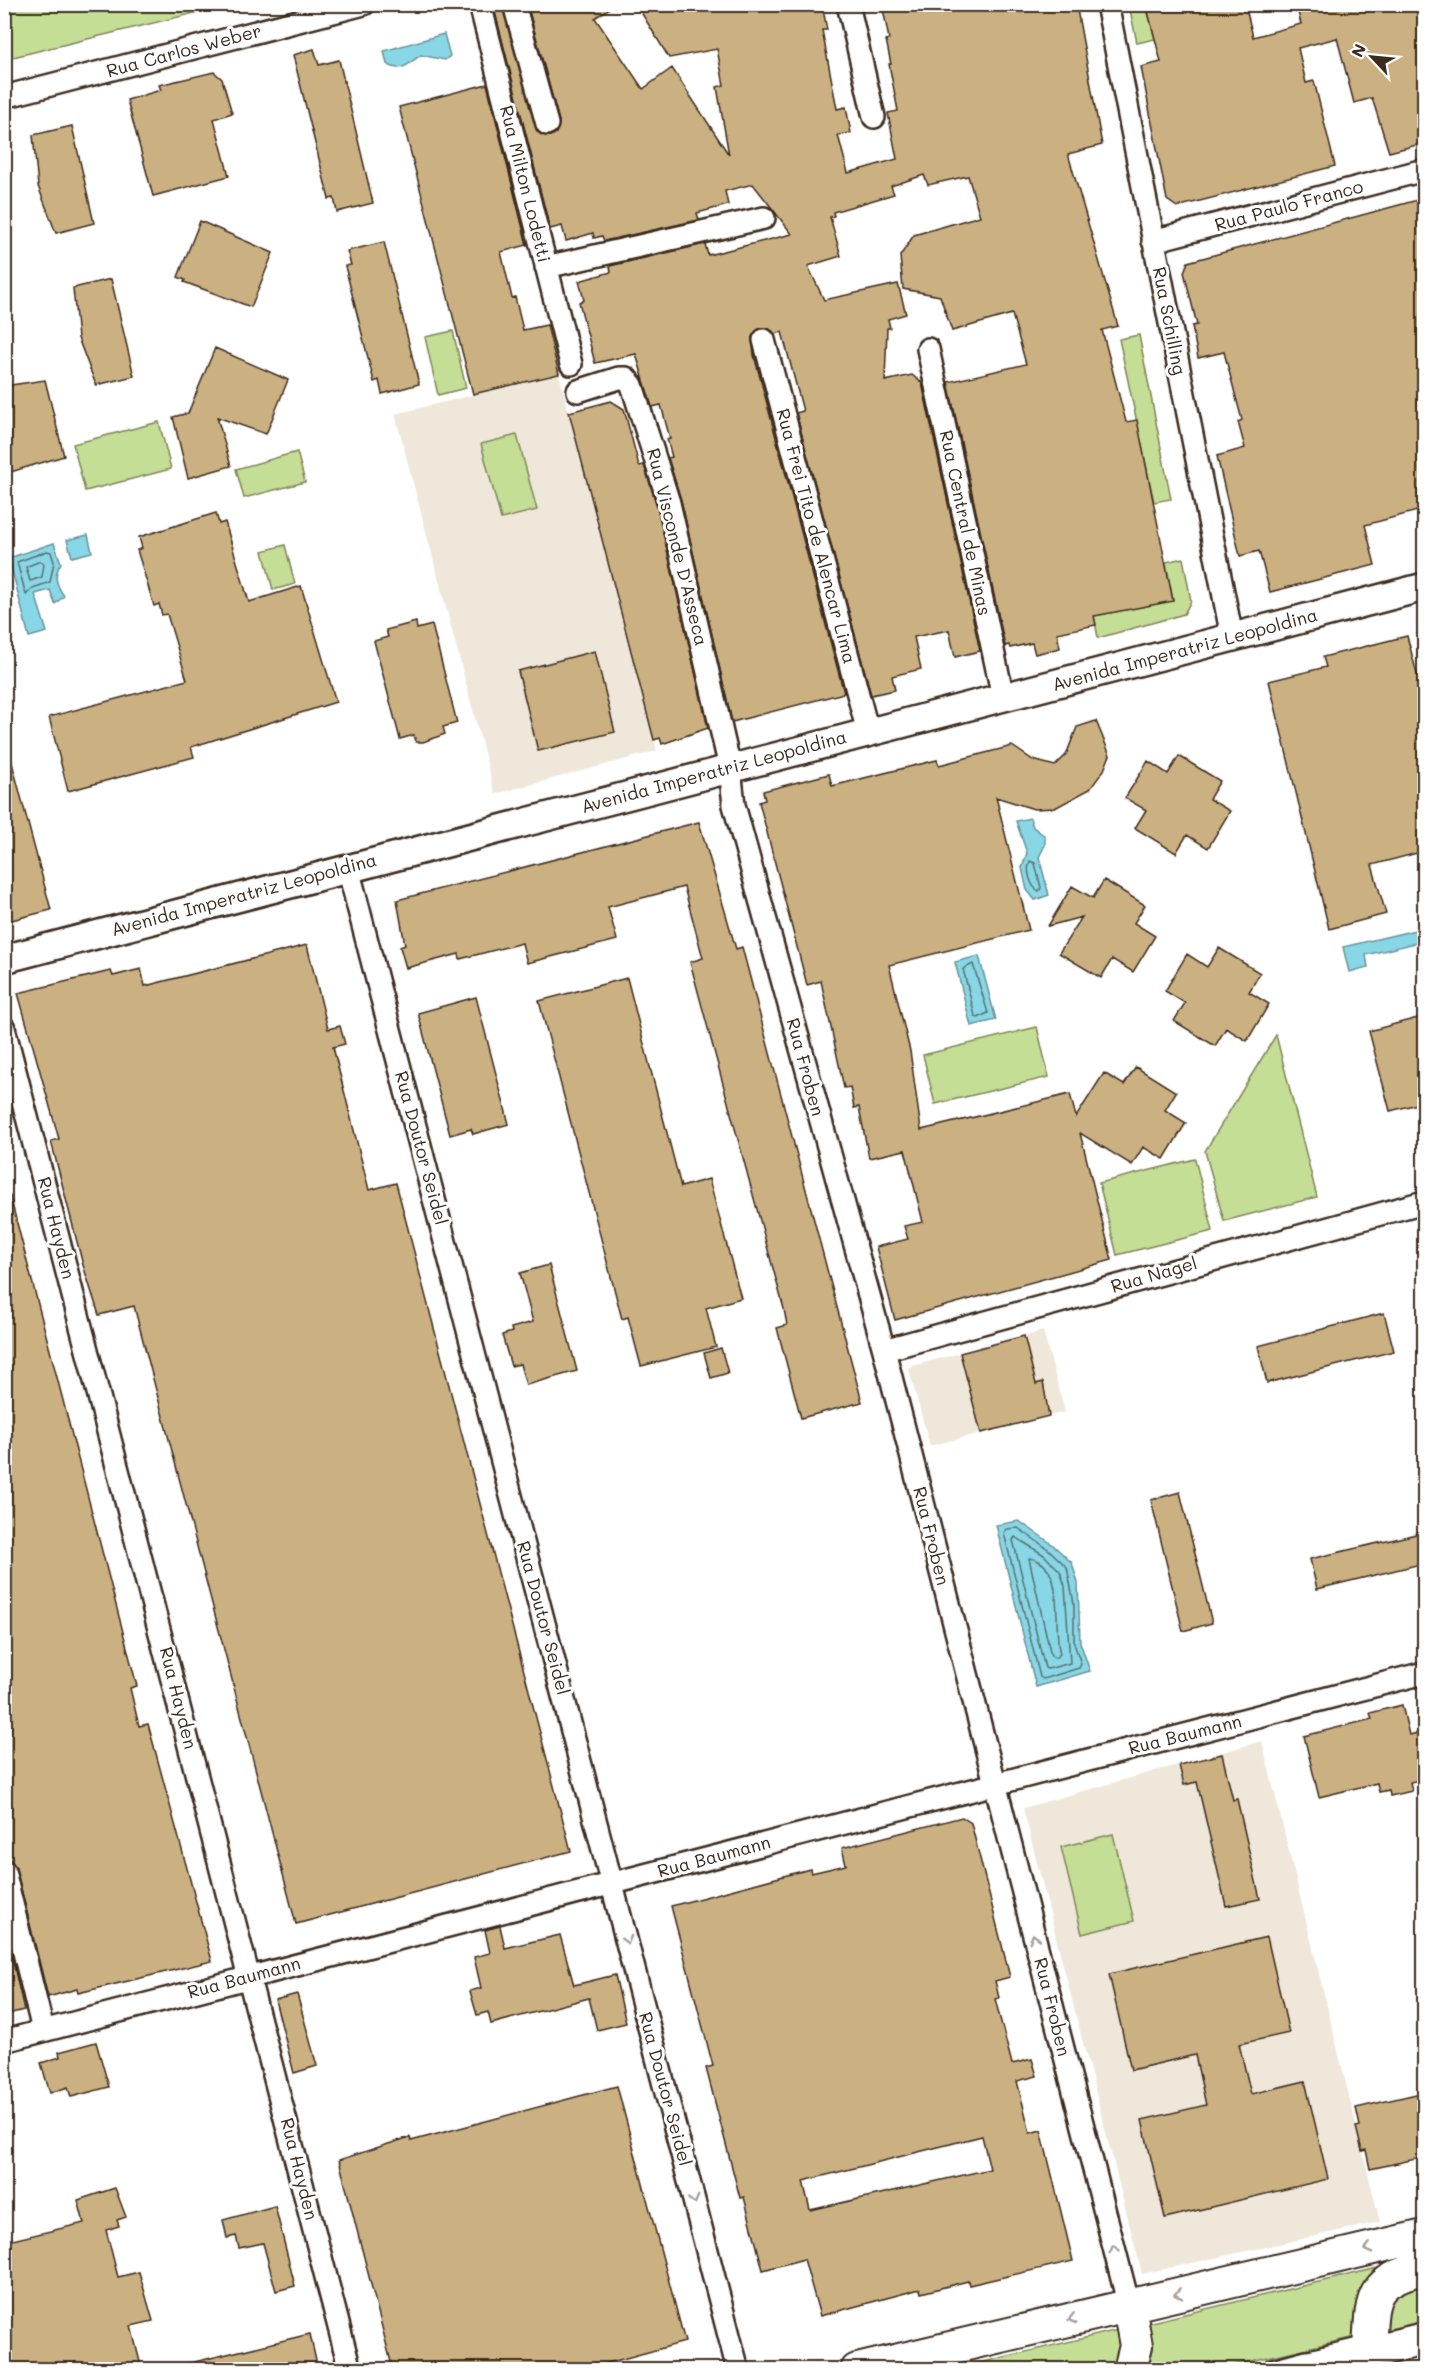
<svg xmlns="http://www.w3.org/2000/svg" width="1429" height="2374" viewBox="0 0 1429 2374" font-family="Mali,sans-serif">
  <style>
    .built { fill: #efe8da }
    .green { fill: #c4de95; stroke: #80845a; stroke-width: 1.5 }
    .water { fill: #88d7e6; stroke: #699296; stroke-width: 1.5 }
    .lines { fill: none; stroke-linecap: round; stroke-linejoin: round }
    .shore { stroke: #5a6f6e; stroke-width: 1.5 }
    .building { fill: #cbb182; stroke: #3b2a1e; stroke-width: 1.5; fill-rule: evenodd }
    .minor-casing { stroke: #3b2a1e; stroke-width: 26 }
    .major-casing { stroke: #3b2a1e; stroke-width: 32 }
    .highway-casing { stroke: #3b2a1e; stroke-width: 36 }
    .minor { stroke: #fff; stroke-width: 21 }
    .major { stroke: #fff; stroke-width: 27 }
    .highway { stroke: #fff; stroke-width: 32 }
    .oneway { stroke: #a79f9a }
    .labels { text-anchor: middle; stroke-width: 6; stroke-linejoin: round; paint-order: stroke }
    .street-label { font-size: 18px; fill: #3b2a1e; stroke: #fff }
  </style>
  <rect width="100%" height="100%" fill="#fff"/>
  <filter id="ink" filterUnits="userSpaceOnUse"><feTurbulence type="fractalNoise" baseFrequency=".0167" numOctaves="2"/><feDisplacementMap in="SourceGraphic" scale="12" xChannelSelector="R" yChannelSelector="G"/><feConvolveMatrix kernelMatrix="1 2 1 2 8 2 1 2 1" color-interpolation-filters="sRGB"/></filter>
  <g filter="url(#ink)">
    <path class="built" d="M 559,374 L 657,751 L 495,794 L 395,414 Z
      M 1043,1331 L 1065,1412 L 930,1446 L 908,1367 Z
      M 1262,1741 L 1380,2222 L 1142,2274 L 1023,1808 Z"/>
    <path class="green" d="M 5,4 L 228,4 L 228,5 L 5,59 Z
      M 1129,5 L 1146,5 L 1155,39 L 1137,43 Z
      M 453,331 L 466,388 L 438,395 L 425,337 Z
      M 1139,335 L 1171,499 L 1154,502 L 1119,339 Z
      M 159,422 L 171,469 L 85,491 L 73,444 Z
      M 517,435 L 537,510 L 501,519 L 481,444 Z
      M 297,452 L 305,482 L 244,498 L 236,469 Z
      M 285,545 L 295,584 L 273,590 L 263,551 Z
      M 1183,558 L 1191,601 L 1184,614 L 1098,638 L 1094,616 L 1173,601 L 1166,562 Z
      M 1037,1027 L 1049,1077 L 935,1104 L 923,1055 Z
      M 1276,1035 L 1317,1197 L 1224,1221 L 1205,1151 Z
      M 1195,1159 L 1213,1231 L 1117,1255 L 1099,1183 Z
      M 1113,1834 L 1134,1921 L 1082,1934 L 1061,1847 Z
      M 1424,2257 L 1424,2321 L 1217,2369 L 950,2370 Z"/>
    <path class="water" d="M 444,34 L 450,56 L 445,60 L 421,55 C 408,63 403,74 387,64 L 384,51 Z
      M 88,535 L 92,552 L 72,557 L 67,540 Z
      M 54,543 L 61,563 C 53,575 56,585 64,596 L 55,604 L 50,590 L 35,594 L 47,632 L 29,637 L 9,558 Z
      M 1030,818 L 1033,827 L 1045,836 L 1045,845 L 1039,857 L 1049,895 L 1035,900 L 1027,890 L 1022,868 L 1027,853 L 1016,821 Z
      M 1424,928 L 1424,941 L 1366,955 L 1368,967 L 1349,972 L 1343,947 Z
      M 979,956 L 996,1020 L 971,1026 L 955,962 Z
      M 1019,1521 L 1052,1544 L 1072,1563 L 1078,1583 L 1080,1642 L 1090,1671 L 1036,1687 L 996,1525 Z"/>
    <g class="lines">
      <path class="shore" d="M 47,551 L 51,552 L 54,562 L 50,582 L 33,588 L 26,595 L 17,562 Z
        M 40,561 L 44,564 L 42,577 L 30,581 L 26,567 Z
        M 1030,861 L 1035,863 L 1041,888 L 1039,891 C 1030,887 1026,870 1030,861 Z
        M 973,964 L 988,1013 L 978,1018 L 975,1016 L 963,969 Z
        M 1018,1528 L 1048,1549 L 1067,1567 L 1074,1604 L 1074,1643 L 1081,1664 L 1079,1668 L 1043,1679 L 1040,1677 L 1004,1533 L 1006,1529 Z
        M 1015,1537 L 1044,1555 L 1060,1571 L 1065,1586 L 1070,1663 L 1048,1669 L 1045,1668 L 1013,1540 Z
        M 1029,1558 C 1068,1563 1052,1628 1060,1654 L 1055,1658 L 1051,1656 Z"/>
    </g>
    <path class="building" d="M 493,4 L 502,4 L 539,133 L 550,136 L 556,133 L 559,121 L 527,4 L 616,4 L 595,18 L 643,89 L 672,68 L 729,155 L 717,87 L 724,85 L 717,49 L 669,58 L 636,4 L 822,4 L 827,30 L 822,30 L 837,109 L 846,107 L 851,133 L 838,135 L 848,173 L 897,159 L 888,113 L 898,111 L 889,64 L 891,64 L 886,40 L 889,39 L 882,4 L 1076,4 L 1102,145 L 1068,154 L 1118,326 L 1102,330 L 1126,422 L 1137,420 L 1173,601 L 1094,616 L 1096,625 L 1057,633 L 1060,648 L 1035,654 L 1032,643 L 1010,648 L 1009,645 L 1005,646 L 948,382 L 1026,364 L 1012,314 L 952,331 L 940,296 L 903,289 L 900,256 L 914,235 L 980,216 L 968,176 L 928,185 L 924,175 L 891,186 L 894,194 L 833,212 L 834,216 L 830,217 L 841,256 L 808,266 L 824,300 L 898,284 L 906,314 L 888,319 L 890,328 L 887,328 L 885,381 L 912,375 L 922,383 L 980,651 L 955,657 L 949,630 L 914,637 L 921,669 L 892,676 L 895,690 L 871,695 L 796,413 L 803,411 L 782,332 L 775,334 L 768,328 L 760,328 L 752,337 L 754,355 L 844,693 L 732,722 L 681,500 L 668,458 L 672,457 L 667,439 L 670,439 L 661,405 L 652,407 L 636,354 L 595,363 L 579,302 L 584,300 L 579,281 L 611,272 L 610,266 L 705,244 L 708,255 L 792,234 L 753,184 L 725,191 L 728,205 L 697,213 L 699,220 L 604,241 L 602,236 L 594,238 L 593,233 L 566,241 L 562,226 L 550,229 Z
      M 1146,4 L 1245,4 L 1253,37 L 1301,24 L 1296,4 L 1425,4 L 1425,143 L 1389,152 L 1372,98 L 1354,103 L 1337,38 L 1298,48 L 1306,83 L 1314,81 L 1335,166 L 1177,207 L 1167,200 L 1141,67 L 1161,62 Z
      M 314,49 L 319,65 L 339,60 L 373,203 L 337,212 L 334,198 L 329,199 L 293,55 Z
      M 214,72 L 222,79 L 232,113 L 214,119 L 229,176 L 153,196 L 127,100 L 161,90 L 159,85 Z
      M 487,84 L 527,245 L 501,252 L 512,298 L 515,297 L 523,330 L 547,325 L 559,374 L 473,394 L 399,107 Z
      M 72,126 L 94,223 L 56,233 L 38,186 L 33,135 Z
      M 1425,198 L 1425,509 L 1365,525 L 1375,565 L 1270,592 L 1259,551 L 1240,556 L 1217,456 L 1245,448 L 1238,422 L 1242,420 L 1224,352 L 1198,358 L 1192,326 L 1197,325 L 1184,272 L 1188,262 Z
      M 200,221 L 273,253 L 251,307 L 184,282 L 185,280 L 178,277 Z
      M 384,242 L 419,384 L 382,394 L 379,380 L 374,382 L 345,266 L 351,265 L 347,251 Z
      M 111,279 L 134,376 L 96,385 L 78,338 L 73,288 Z
      M 215,348 L 288,380 L 266,434 L 217,417 L 231,466 L 188,478 L 173,417 L 188,413 Z
      M 45,380 L 64,456 L 4,474 L 4,386 Z
      M 611,401 L 624,409 L 639,466 L 644,465 L 657,506 L 708,728 L 662,744 L 660,738 L 654,740 L 569,412 Z
      M 216,513 L 219,524 L 225,522 L 249,602 L 301,586 L 336,702 L 191,747 L 194,757 L 68,791 L 49,717 L 187,680 L 167,614 L 162,615 L 159,604 L 154,606 L 137,550 L 142,548 L 139,537 Z
      M 416,622 L 417,629 L 432,625 L 457,723 L 443,727 L 445,734 L 423,742 L 416,742 L 414,735 L 400,739 L 374,641 L 388,637 L 386,630 Z
      M 1407,636 L 1425,704 L 1425,851 L 1372,865 L 1386,914 L 1329,929 L 1269,681 L 1326,667 L 1323,657 Z
      M 595,651 L 615,732 L 538,751 L 518,671 Z
      M 1096,721 L 1110,755 L 1104,770 L 1090,789 L 1055,808 L 1034,809 L 996,797 L 1029,930 L 889,965 L 910,1051 L 921,1130 L 1070,1094 L 1076,1117 L 1104,1073 L 1124,1085 L 1136,1067 L 1176,1092 L 1165,1110 L 1186,1123 L 1164,1159 L 1143,1147 L 1132,1165 L 1080,1133 L 1112,1260 L 895,1320 L 876,1247 L 908,1239 L 904,1226 L 923,1222 L 905,1150 L 869,1158 L 859,1107 L 854,1108 L 850,1087 L 844,1088 L 821,981 L 807,985 L 759,802 L 765,800 L 763,791 L 829,774 L 832,786 L 937,760 L 939,765 L 1012,746 L 1033,760 L 1055,766 L 1066,755 L 1077,727 Z
      M 1179,756 L 1220,781 L 1209,799 L 1230,811 L 1208,848 L 1187,835 L 1176,853 L 1135,828 L 1146,810 L 1125,798 L 1148,761 L 1168,774 Z
      M 11,759 L 51,910 L 4,922 L 4,760 Z
      M 699,822 L 736,949 L 742,947 L 862,1402 L 801,1418 L 777,1328 L 787,1325 L 784,1309 L 690,962 L 703,958 L 684,887 L 608,907 L 617,940 L 527,963 L 522,943 L 460,959 L 459,954 L 406,968 L 400,947 L 405,945 L 397,900 Z
      M 1104,880 L 1145,905 L 1134,923 L 1155,936 L 1133,972 L 1112,959 L 1101,978 L 1059,953 L 1082,917 L 1048,926 L 1072,886 L 1093,898 Z
      M 307,945 L 328,1029 L 340,1026 L 345,1044 L 333,1047 L 369,1190 L 396,1183 L 571,1851 L 296,1924 L 134,1306 L 99,1315 L 83,1265 L 51,1141 L 59,1139 L 18,993 L 111,971 L 113,976 L 141,969 L 145,986 Z
      M 1219,948 L 1260,973 L 1249,992 L 1269,1004 L 1247,1041 L 1226,1028 L 1215,1046 L 1174,1021 L 1185,1003 L 1165,991 L 1187,954 L 1207,967 Z
      M 627,978 L 681,1187 L 709,1179 L 741,1298 L 706,1308 L 716,1347 L 641,1366 L 628,1317 L 622,1319 L 539,1001 Z
      M 476,997 L 509,1124 L 473,1134 L 471,1129 L 450,1135 L 418,1013 Z
      M 1425,1016 L 1425,1102 L 1390,1111 L 1369,1031 Z
      M 10,1196 L 137,1686 L 130,1688 L 139,1726 L 148,1724 L 212,1961 L 78,1993 L 77,1989 L 48,1997 L 16,1868 L 10,1860 L 4,1839 L 4,1197 Z
      M 549,1265 L 577,1371 L 526,1385 L 520,1364 L 511,1366 L 502,1335 L 512,1332 L 511,1328 L 533,1322 L 520,1273 Z
      M 1384,1313 L 1394,1351 L 1267,1383 L 1258,1346 Z
      M 1024,1336 L 1036,1384 L 1043,1382 L 1049,1416 L 981,1433 L 960,1353 Z
      M 721,1348 L 728,1373 L 711,1378 L 704,1353 Z
      M 1180,1492 L 1212,1623 L 1183,1631 L 1151,1500 Z
      M 1425,1532 L 1425,1563 L 1317,1589 L 1310,1559 Z
      M 1402,1705 L 1409,1735 L 1418,1733 L 1425,1760 L 1425,1774 L 1419,1776 L 1420,1780 L 1410,1782 L 1412,1791 L 1390,1796 L 1389,1790 L 1379,1792 L 1377,1783 L 1319,1797 L 1304,1736 L 1372,1719 L 1370,1713 Z
      M 1222,1754 L 1233,1800 L 1237,1799 L 1260,1899 L 1226,1906 L 1197,1782 L 1184,1785 L 1179,1765 Z
      M 962,1817 L 971,1823 L 1010,1977 L 995,1981 L 999,1998 L 995,1999 L 1012,2064 L 1032,2059 L 1037,2076 L 1017,2081 L 1030,2133 L 1041,2130 L 1073,2261 L 969,2285 L 968,2281 L 921,2293 L 920,2289 L 820,2316 L 804,2259 L 763,2270 L 744,2197 L 740,2198 L 706,2068 L 713,2066 L 671,1906 L 810,1869 L 811,1873 L 846,1865 L 842,1848 ZM 982,2136 L 990,2169 L 810,2210 L 803,2181 Z
      M 500,1926 L 505,1948 L 560,1935 L 574,1985 L 615,1975 L 626,2023 L 597,2030 L 589,1998 L 491,2024 L 488,2012 L 477,2015 L 470,1991 L 481,1988 L 474,1957 L 490,1953 L 485,1930 Z
      M 1267,1937 L 1289,2033 L 1239,2044 L 1251,2094 L 1305,2081 L 1328,2179 L 1165,2218 L 1142,2120 L 1206,2105 L 1195,2055 L 1131,2070 L 1109,1974 Z
      M 9,1945 L 24,2010 L 4,2015 L 4,1946 Z
      M 297,1994 L 317,2066 L 294,2073 L 275,2000 Z
      M 96,2042 L 109,2087 L 71,2097 L 68,2087 L 50,2093 L 41,2063 L 60,2057 L 59,2052 Z
      M 617,2086 L 685,2342 L 582,2370 L 393,2370 L 339,2160 L 410,2137 L 411,2141 Z
      M 1425,2092 L 1425,2157 L 1370,2169 L 1366,2150 L 1362,2151 L 1356,2127 L 1360,2126 L 1356,2108 Z
      M 115,2188 L 126,2217 L 117,2220 L 119,2226 L 106,2230 L 118,2277 L 139,2272 L 153,2321 L 131,2326 L 142,2370 L 11,2370 L 7,2350 L 4,2351 L 4,2242 L 84,2223 L 78,2200 Z
      M 275,2206 L 295,2286 L 276,2291 L 263,2243 L 239,2248 L 236,2236 L 227,2238 L 223,2220 Z
      M 310,2334 L 318,2370 L 191,2370 L 190,2363 Z"/>
    <g class="lines">
      <defs>
        <path id="minor" d="M 480,4 L 571,364
          M 514,4 L 547,124
          M 848,4 L 874,117
          M 1107,4 L 1232,637
          M 4,97 L 364,4
          M 1153,241 L 1424,170
          M 546,267 L 764,218
          M 764,340 L 868,732
          M 928,349 L 1003,697
          M 578,391 L 619,378 L 626,378 L 632,385 L 669,503 L 730,768 L 734,805 L 884,1350 L 1129,2306
          M 348,868 L 738,2370
          M 4,1028 L 350,2370
          M 884,1350 L 1424,1202
          M 4,1871 L 43,2030
          M 4,2041 L 1424,1673
          M 1273,2370 L 1307,2361"/>
        <path id="major" d="M 4,959 L 1424,587"/>
        <path id="highway" d="M 1129,2306 L 1136,2346 L 1130,2370
          M 1369,2351 C 1372,2299 1368,2281 1424,2268
          M 857,2370 L 1424,2236
          M 1295,2370 L 1424,2339"/>
      </defs>
      <use href="#minor" class="minor-casing"/>
      <use href="#major" class="major-casing"/>
      <use href="#highway" class="highway-casing"/>
      <use href="#minor" class="minor"/>
      <use href="#major" class="major"/>
      <use href="#highway" class="highway"/>
    </g>
    <defs><path id="oneway-chevron" d="M-2-3.5L2.5 0L-2 3.5" fill="none" stroke-width="1.6" stroke-linecap="round" stroke-linejoin="round" transform="scale(1.5)"/></defs>
    <g class="oneway">
      <use href="#oneway-chevron" transform="translate(1034 1938) rotate(-104)"/>
      <use href="#oneway-chevron" transform="translate(627 1940) rotate(75)"/>
      <use href="#oneway-chevron" transform="translate(694 2200) rotate(75)"/>
      <use href="#oneway-chevron" transform="translate(1114 2249) rotate(-104)"/>
      <use href="#oneway-chevron" transform="translate(1368 2249) rotate(167)"/>
      <use href="#oneway-chevron" transform="translate(1178 2294) rotate(167)"/>
      <use href="#oneway-chevron" transform="translate(1072 2319) rotate(167)"/>
    </g>
  </g>
  <g class="labels">
    <g class="street-label">
      <text transform="translate(184 51) rotate(-15)" y="6">Rua Carlos Weber</text>
      <text transform="translate(525 184) rotate(76)" y="6">Rua Milton Lodetti</text>
      <text transform="translate(1289 206) rotate(-15)" y="6">Rua Paulo Franco</text>
      <text transform="translate(1169 321) rotate(79)" y="6">Rua Schilling</text>
      <text transform="translate(965 523) rotate(78)" y="6">Rua Central de Minas</text>
      <text transform="translate(816 536) rotate(75)" y="6">Rua Frei Tito de Alencar Lima</text>
      <text transform="translate(677 547) rotate(76)" y="6">Rua Visconde D'Asseca</text>
      <text transform="translate(1185 650) rotate(-15)" y="6">Avenida Imperatriz Leopoldina</text>
      <text transform="translate(714 772) rotate(-15)" y="6">Avenida Imperatriz Leopoldina</text>
      <text transform="translate(244 895) rotate(-15)" y="6">Avenida Imperatriz Leopoldina</text>
      <text transform="translate(805 1067) rotate(75)" y="6">Rua Froben</text>
      <text transform="translate(421 1148) rotate(75)" y="6">Rua Doutor Seidel</text>
      <text transform="translate(56 1228) rotate(76)" y="6">Rua Hayden</text>
      <text transform="translate(1154 1275) rotate(-16)" y="6">Rua Nagel</text>
      <text transform="translate(931 1536) rotate(76)" y="6">Rua Froben</text>
      <text transform="translate(543 1618) rotate(75)" y="6">Rua Doutor Seidel</text>
      <text transform="translate(178 1698) rotate(76)" y="6">Rua Hayden</text>
      <text transform="translate(1185 1735) rotate(-14)" y="6">Rua Baumann</text>
      <text transform="translate(714 1857) rotate(-15)" y="6">Rua Baumann</text>
      <text transform="translate(244 1978) rotate(-15)" y="6">Rua Baumann</text>
      <text transform="translate(1052 2007) rotate(76)" y="6">Rua Froben</text>
      <text transform="translate(665 2089) rotate(75)" y="6">Rua Doutor Seidel</text>
      <text transform="translate(299 2169) rotate(76)" y="6">Rua Hayden</text>
    </g>
  </g>
  <rect width="1429" height="2374" fill="none" stroke="#fff" stroke-width="24"/>
  <rect x="12" y="12" width="1405" height="2350" fill="none" stroke="#3b2a1e" stroke-width="2" filter="url(#ink)"/>
  <g transform="translate(1372 57) rotate(296)" stroke="#ffffff" stroke-width="4.5" paint-order="stroke">
  <path d="M0-4.5L10 22L0 15L-10 22Z" fill="#3b2a1e"/>
  <text y="-9" font-size="16" font-weight="bold" text-anchor="middle" fill="#3b2a1e">N</text>
  </g>
</svg>
